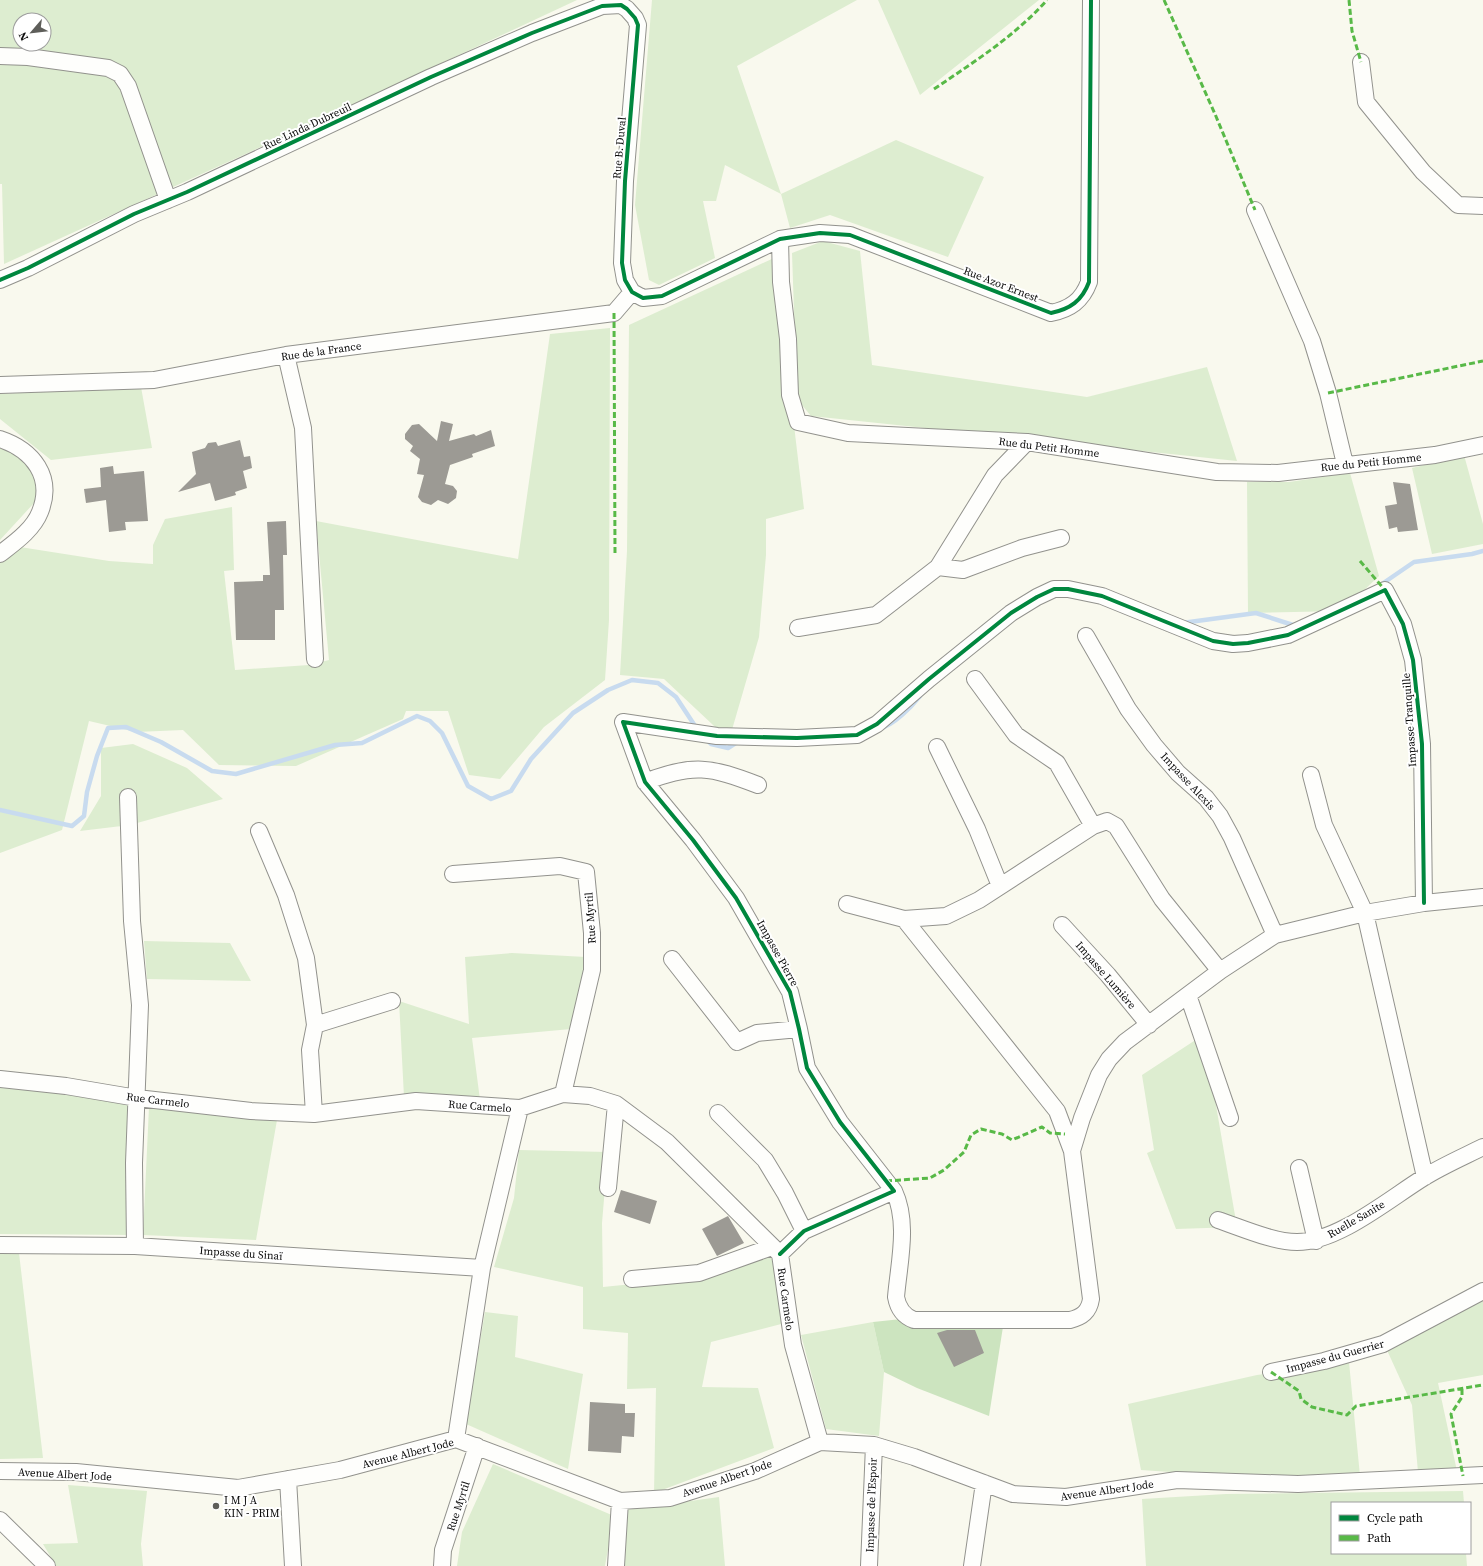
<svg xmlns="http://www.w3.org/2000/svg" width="1483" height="1566" viewBox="0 0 1483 1566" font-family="'Source Serif 4',serif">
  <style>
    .green { fill: #ddedd0; fill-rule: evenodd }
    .forest { fill: #cce4bf }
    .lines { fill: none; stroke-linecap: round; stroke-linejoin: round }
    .stream { stroke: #c8dbef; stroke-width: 4.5 }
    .building { fill: #9c9a94 }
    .minor-casing { stroke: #92928d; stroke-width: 18 }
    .minor { stroke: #fefefc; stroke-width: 16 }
    .quiet { stroke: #58b947; stroke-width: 3; stroke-dasharray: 6 3; stroke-linecap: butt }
    .cycleway-casing { stroke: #fff; stroke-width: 6 }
    .cycleway { stroke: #00873e; stroke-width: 4 }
    .poi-dot { fill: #5e5e5a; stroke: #fff; stroke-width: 1.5 }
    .labels { text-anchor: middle; stroke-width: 4; stroke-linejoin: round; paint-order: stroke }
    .street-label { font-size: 11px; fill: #0b0b0b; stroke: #fff }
    .poi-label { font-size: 11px; fill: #0b0b0b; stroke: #fff; text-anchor: start }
  </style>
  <rect width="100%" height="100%" fill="#f9f9ee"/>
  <path class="green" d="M 0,0 L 577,0 L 298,130 L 4,264 L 2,184 L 0,184 ZM 20,20 L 44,20 L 44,44 L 20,44 Z
    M 652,0 L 857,0 L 737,66 L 781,194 L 896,140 L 984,177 L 948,257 L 830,215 L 790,228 L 781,194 L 725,165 L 716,201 L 703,201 L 715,258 L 659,285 L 649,280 L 635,205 Z
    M 878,0 L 1039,0 L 920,95 Z
    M 823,241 L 860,251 L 872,365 L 1087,397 L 1207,367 L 1237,461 L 811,416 L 797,399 L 792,253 Z
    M 774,258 L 804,509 L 766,519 L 766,555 L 759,637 L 729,740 L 664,679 L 620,675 L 627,551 L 629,325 Z
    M 610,328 L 609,620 L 605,680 L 544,727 L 500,779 L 469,775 L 448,711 L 406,711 L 403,719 L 296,766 L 219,765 L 183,730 L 136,732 L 89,721 L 62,830 L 0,853 L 0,560 L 20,547 L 109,561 L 153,564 L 153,545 L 165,519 L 232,507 L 234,570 L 224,571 L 235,670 L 309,665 L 329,660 L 316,521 L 518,559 L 550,334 Z
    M 141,387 L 152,448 L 51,460 L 0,419 L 0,394 Z
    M 0,438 L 40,465 L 46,490 L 0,540 Z
    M 1464,455 L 1483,524 L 1483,544 L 1432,554 L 1412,468 Z
    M 1350,473 L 1379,576 L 1342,611 L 1248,613 L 1247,482 L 1289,482 Z
    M 133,744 L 187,768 L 223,799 L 130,825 L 80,831 L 101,796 L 101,748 Z
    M 144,941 L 230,943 L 251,981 L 147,979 Z
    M 512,953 L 586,957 L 571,1029 L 472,1038 L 480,1100 L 404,1097 L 399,1001 L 469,1024 L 465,957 Z
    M 1197,1039 L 1208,1059 L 1237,1227 L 1176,1229 L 1147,1153 L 1154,1150 L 1142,1075 Z
    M 0,1084 L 132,1102 L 131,1235 L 0,1234 Z
    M 149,1107 L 277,1120 L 256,1240 L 143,1235 Z
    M 519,1150 L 608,1152 L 602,1223 L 603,1287 L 702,1277 L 774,1254 L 785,1323 L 711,1342 L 702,1387 L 758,1388 L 774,1448 L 654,1493 L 656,1388 L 627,1389 L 628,1333 L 583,1329 L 583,1287 L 494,1267 L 514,1198 Z
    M 0,1253 L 19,1253 L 43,1458 L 0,1459 Z
    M 1483,1296 L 1483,1375 L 1438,1383 L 1457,1471 L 1418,1472 L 1412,1405 L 1386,1348 Z
    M 485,1312 L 518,1316 L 515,1357 L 583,1374 L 568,1469 L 466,1424 Z
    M 873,1322 L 884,1372 L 879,1436 L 826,1429 L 801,1335 Z
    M 1349,1362 L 1360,1476 L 1259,1478 L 1141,1470 L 1128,1404 L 1257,1375 Z
    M 493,1464 L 614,1516 L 605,1566 L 457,1566 L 462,1532 Z
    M 68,1485 L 147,1491 L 141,1544 L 143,1566 L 56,1566 L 43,1544 L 78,1543 Z
    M 1463,1491 L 1464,1503 L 1332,1503 L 1332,1553 L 1466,1553 L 1467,1566 L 1146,1566 L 1142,1499 L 1226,1494 Z
    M 719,1497 L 725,1566 L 625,1566 L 626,1510 Z"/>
  <path class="forest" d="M 959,1313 L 1005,1314 L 989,1416 L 917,1388 L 884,1372 L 873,1322 Z"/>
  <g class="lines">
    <path class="stream" d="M 1379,586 L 1414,562 L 1472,554 L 1483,551
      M 1182,623 L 1256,613 L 1296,626
      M 880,728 C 893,726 912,706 920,696
      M 706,739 L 711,744 L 728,748 L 739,741
      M 0,810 L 72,826 L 84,816 L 87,792 L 97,756 L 108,728 L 126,727 L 161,742 L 212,771 L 236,774 L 335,745 L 362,743 L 417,716 L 430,721 L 442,733 L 468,786 L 491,799 L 511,791 L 531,759 L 573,713 L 608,690 L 632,680 L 658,683 L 676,697 L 697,729"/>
  </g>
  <path class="building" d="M 441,421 L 453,424 L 449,441 L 474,434 L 476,436 L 491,430 L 495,446 L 472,454 L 473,457 L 450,465 L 445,484 L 453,486 L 457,491 L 456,498 L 448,504 L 438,500 L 431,505 L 422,502 L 418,497 L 424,475 L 417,474 L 420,459 L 410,451 L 413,446 L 405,439 L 405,434 L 412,425 L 419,424 L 437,441 Z
    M 240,440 L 244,457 L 250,456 L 252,468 L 243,471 L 247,488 L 235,492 L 236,495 L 215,501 L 210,483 L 178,492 L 196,474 L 192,452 L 205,448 L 208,443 L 216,442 L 218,446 Z
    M 113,466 L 114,474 L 144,471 L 148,521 L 125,522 L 126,530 L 109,532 L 106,500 L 86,503 L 84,489 L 101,487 L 100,468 Z
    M 1393,482 L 1410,484 L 1418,530 L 1398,532 L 1397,527 L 1389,529 L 1385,506 L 1397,504 Z
    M 286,521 L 287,555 L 283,555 L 284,610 L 275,610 L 275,640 L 236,640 L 234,582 L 263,581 L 263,575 L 270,575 L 267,522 Z
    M 621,1190 L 657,1201 L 650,1224 L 614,1212 Z
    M 728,1216 L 744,1243 L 717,1256 L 702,1229 Z
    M 947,1330 L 975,1330 L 984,1353 L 954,1367 L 937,1333 Z
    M 590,1402 L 625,1404 L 625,1413 L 635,1413 L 634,1437 L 622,1436 L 621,1453 L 588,1451 Z"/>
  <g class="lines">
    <defs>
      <path id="minor" d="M 0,56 L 28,57 L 108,68 L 120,74 L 128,86 L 168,200
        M 1361,62 L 1366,102 L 1423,172 L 1458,205 L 1483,206
        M 1255,210 L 1312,341 L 1328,393 L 1345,464
        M 780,239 L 781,282 L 788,339 L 790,395 L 798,422 L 848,433 L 1027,442 L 1217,472 L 1278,473 L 1435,455 L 1483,445
        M 0,280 L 28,268 L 134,214 L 187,192 L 431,77 L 532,33 L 602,6 L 621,5 L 627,9 L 635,18 L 638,25 L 625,181 L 622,263 L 625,280 L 632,292 L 643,298 L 662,296 L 780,239 L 820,233 L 850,235 L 1051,313 C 1070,309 1082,301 1089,282 L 1091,0
        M 286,355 L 303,428 L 315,659
        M 0,385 L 154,380 L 286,355 L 614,313 L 632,292
        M 0,439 C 33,450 54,477 40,512 C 33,530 14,543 0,554
        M 938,567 L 963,570 L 1022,548 L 1061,538
        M 798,628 L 876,615 L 938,567 L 995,475 L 1027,442
        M 1086,636 L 1128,709 L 1154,745 L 1178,773 L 1206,798 L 1220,816 L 1232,838 L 1275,935
        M 937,747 L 977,829 L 1000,886
        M 1311,775 L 1324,825 L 1365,913 L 1425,1177
        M 645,782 C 693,763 711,767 758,785
        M 128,797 L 132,921 L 140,1005 L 134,1163 L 135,1246
        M 1093,826 L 1107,821 L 1116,826 L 1162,899 L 1220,971
        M 259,831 L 286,895 L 306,958 L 315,1025
        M 453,874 L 560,866 L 586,872 L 592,933 L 592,970 L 563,1094
        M 847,904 L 904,919 L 1057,1111 L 1072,1151
        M 904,919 L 946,916 L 979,900 L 1093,826 L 1057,763 L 1016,735 L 975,679
        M 1062,925 L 1108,975 L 1149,1025
        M 672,959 L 737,1042 L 757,1033 L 799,1029
        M 1188,995 L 1230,1118
        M 0,1079 L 66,1086 L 137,1098 L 251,1111 L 314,1114 L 416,1101 L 520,1108 L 563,1094 L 590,1096 L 616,1104 L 667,1142 L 780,1254 L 793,1345 L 820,1442
        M 718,1113 L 765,1160 L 785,1193 L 804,1231
        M 314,1114 L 310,1050 L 315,1025 L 392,1001
        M 1299,1168 L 1316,1241
        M 608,1188 L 616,1104
        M 894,1191 C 909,1223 899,1262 896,1297 C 898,1308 903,1316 914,1320 L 1070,1320 C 1082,1317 1089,1312 1091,1299 L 1072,1151 L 1082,1118 L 1099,1075 L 1109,1059 L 1125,1042 L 1220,971 L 1275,935 L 1365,913 L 1424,903 L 1483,897
        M 1218,1220 C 1242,1228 1273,1242 1297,1242 C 1338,1242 1389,1199 1423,1178 C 1442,1166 1463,1157 1483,1147
        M 0,1245 L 135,1246 L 482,1268
        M 780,1254 L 804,1231 L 894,1191 L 840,1122 L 807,1068 L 799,1029 L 790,992 L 736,898 L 693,840 L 645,782 L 623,722 L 717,736 L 797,738 L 857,735 L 877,724 L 929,679 L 1011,613 L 1037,597 L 1054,589 L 1068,589 L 1102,596 L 1213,641 L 1233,644 L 1248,643 L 1288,635 L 1385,590 L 1403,624 L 1413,660 L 1422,744 L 1424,903
        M 632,1279 L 699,1273 L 772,1247
        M 1271,1372 L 1324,1361 L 1383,1344 L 1483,1291
        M 456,1439 L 482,1268 L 520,1108
        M 0,1471 L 76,1472 L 238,1488 L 340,1470 L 456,1439 L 620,1501 L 670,1498 L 755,1471 L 820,1442 L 874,1445 L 914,1457 L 1013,1494 L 1066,1497 L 1177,1480 L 1298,1484 L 1483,1475
        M 288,1479 L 293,1566
        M 0,1520 L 47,1566
        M 442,1566 L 443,1550 L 477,1446
        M 616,1566 L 620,1501
        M 869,1566 L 874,1445
        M 972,1566 L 984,1483"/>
    </defs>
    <use href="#minor" class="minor-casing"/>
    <use href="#minor" class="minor"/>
    <path class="quiet" d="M 1164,0 L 1215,114 L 1255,210
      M 1349,0 L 1352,31 L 1361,62
      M 934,89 C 974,62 1015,36 1047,0
      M 614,313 L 615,553
      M 1328,393 L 1483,361
      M 1360,561 L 1385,590
      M 886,1181 L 930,1178 L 944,1170 L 964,1152 L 971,1135 L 981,1129 L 1002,1134 L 1012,1140 L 1042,1127 L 1050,1133 L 1065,1134
      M 1271,1372 L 1299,1391 L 1301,1399 L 1312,1407 L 1347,1415 L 1356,1406 L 1483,1385
      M 1462,1389 L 1462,1397 L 1451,1414 L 1463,1476"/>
    <defs>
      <path id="cycleway" d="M 0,280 L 28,268 L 134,214 L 187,192 L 431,77 L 532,33 L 602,6 L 621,5 L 627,9 L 635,18 L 638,25 L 625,181 L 622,263 L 625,280 L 632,292 L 643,298 L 662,296 L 780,239 L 820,233 L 850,235 L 1051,313 C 1070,309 1082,301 1089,282 L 1091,0
        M 780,1254 L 804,1231 L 894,1191 L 840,1122 L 807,1068 L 799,1029 L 790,992 L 736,898 L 693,840 L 645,782 L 623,722 L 717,736 L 797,738 L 857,735 L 877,724 L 929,679 L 1011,613 L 1037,597 L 1054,589 L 1068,589 L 1102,596 L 1213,641 L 1233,644 L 1248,643 L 1288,635 L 1385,590 L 1403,624 L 1413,660 L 1422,744 L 1424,903"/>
    </defs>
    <use href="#cycleway" class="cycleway-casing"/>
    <use href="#cycleway" class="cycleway"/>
  </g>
  <circle class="poi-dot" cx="216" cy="1506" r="4"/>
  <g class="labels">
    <g class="street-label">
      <text transform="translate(307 126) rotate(-25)" y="4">Rue Linda Dubreuil</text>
      <text transform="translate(619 148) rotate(-85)" y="4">Rue B. Duval</text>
      <text transform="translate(1001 284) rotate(21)" y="4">Rue Azor Ernest</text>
      <text transform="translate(321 351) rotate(-8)" y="4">Rue de la France</text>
      <text transform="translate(1049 447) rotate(7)" y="4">Rue du Petit Homme</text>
      <text transform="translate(1371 462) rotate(-6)" y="4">Rue du Petit Homme</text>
      <text transform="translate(1409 720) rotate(-94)" y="4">Impasse Tranquille</text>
      <text transform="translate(1188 781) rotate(47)" y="4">Impasse Alexis</text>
      <text transform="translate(590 918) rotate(-94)" y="4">Rue Myrtil</text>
      <text transform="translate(778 953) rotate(61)" y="4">Impasse Pierre</text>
      <text transform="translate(1106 975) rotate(49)" y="4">Impasse Lumière</text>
      <text transform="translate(158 1100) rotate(7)" y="4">Rue Carmelo</text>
      <text transform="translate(480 1106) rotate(4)" y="4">Rue Carmelo</text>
      <text transform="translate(1356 1219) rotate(-30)" y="4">Ruelle Sanite</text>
      <text transform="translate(241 1253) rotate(4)" y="4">Impasse du Sinaï</text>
      <text transform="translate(786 1299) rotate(82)" y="4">Rue Carmelo</text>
      <text transform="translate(1335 1356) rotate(-15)" y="4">Impasse du Guerrier</text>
      <text transform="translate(408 1453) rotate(-14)" y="4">Avenue Albert Jode</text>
      <text transform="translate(65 1474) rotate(3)" y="4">Avenue Albert Jode</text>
      <text transform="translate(727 1478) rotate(-19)" y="4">Avenue Albert Jode</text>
      <text transform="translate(1107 1490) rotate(-8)" y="4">Avenue Albert Jode</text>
      <text transform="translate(871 1505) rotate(-88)" y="4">Impasse de l'Espoir</text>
      <text transform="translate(458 1506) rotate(-72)" y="4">Rue Myrtil</text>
    </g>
    <g class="poi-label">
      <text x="224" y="1504">I M J A<tspan x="224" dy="13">KIN - PRIM</tspan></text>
    </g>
  </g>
  <rect x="1331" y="1502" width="140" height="52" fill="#ffffff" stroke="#9d9d9d"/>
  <rect x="1339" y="1515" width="20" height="6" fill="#00873e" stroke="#9d9d9d"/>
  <text x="1367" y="1522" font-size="12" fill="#0b0b0b">Cycle path</text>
  <rect x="1339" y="1535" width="20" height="6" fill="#58b947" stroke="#9d9d9d"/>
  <text x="1367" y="1542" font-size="12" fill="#0b0b0b">Path</text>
  <g transform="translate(32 32) rotate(242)"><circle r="19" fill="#ffffff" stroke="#9d9d9d"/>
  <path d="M0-3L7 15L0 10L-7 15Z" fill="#5e5e5a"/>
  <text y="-6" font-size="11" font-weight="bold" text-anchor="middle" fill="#0b0b0b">N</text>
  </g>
</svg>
